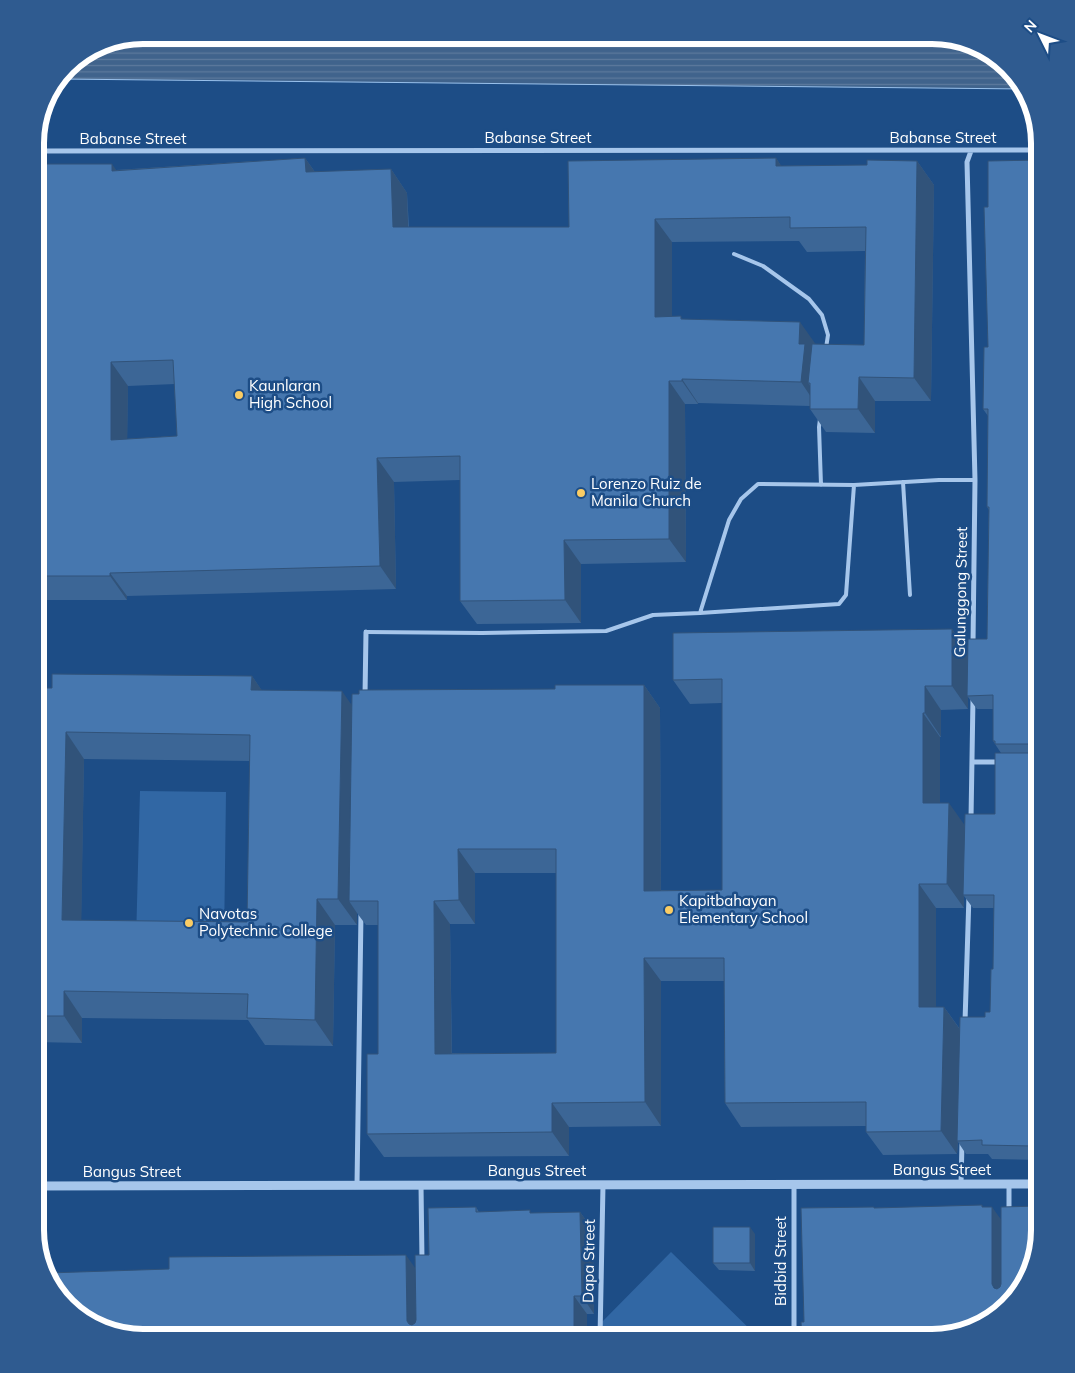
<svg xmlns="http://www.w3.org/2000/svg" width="1075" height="1373" viewBox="0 0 1075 1373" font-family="Mulish,sans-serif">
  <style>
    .green { fill: #3167a4 }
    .water { fill: url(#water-rules); stroke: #99c1ec }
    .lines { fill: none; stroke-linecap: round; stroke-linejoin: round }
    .service { stroke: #a6c6eb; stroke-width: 4 }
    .minor { stroke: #a6c6eb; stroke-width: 5 }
    .tertiary { stroke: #a6c6eb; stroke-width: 9 }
    .wall { fill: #3c6696; fill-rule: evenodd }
    .shaded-wall { fill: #31537a }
    .building { fill: #4677af; stroke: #31537a; fill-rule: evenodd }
    .poi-dot { fill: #facc64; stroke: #1d4d86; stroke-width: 2 }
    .labels { text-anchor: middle; stroke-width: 5; stroke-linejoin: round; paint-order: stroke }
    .street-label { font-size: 15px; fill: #fff; stroke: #1d4d86 }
    .poi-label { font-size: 15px; fill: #fff; stroke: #1d4d86; text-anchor: start }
    .rim { fill: none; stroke: #fff; stroke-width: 6 }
  </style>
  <defs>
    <pattern id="water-rules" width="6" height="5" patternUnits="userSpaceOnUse" patternTransform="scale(1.25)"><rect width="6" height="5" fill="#40638c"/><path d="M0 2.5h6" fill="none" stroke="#5d7a9d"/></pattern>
  </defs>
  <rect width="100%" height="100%" fill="#1d4d86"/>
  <path class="green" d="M 140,791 L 226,792 L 224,942 L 136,941 Z
    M 671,1252 L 759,1338 L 615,1338 L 600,1324 Z"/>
  <path class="water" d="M 143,35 L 939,35 L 986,49 L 1022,83 L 1024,89 L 58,79 L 71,62 L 102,43 Z"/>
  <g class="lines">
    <path class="service" d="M 734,254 L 763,266 L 809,299 L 822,315 L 828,335 L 826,348
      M 820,419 L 819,427 L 821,485
      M 903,482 L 910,595
      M 700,613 L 729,520 L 741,499 L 758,484 L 854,485 L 939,480 L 975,480
      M 366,632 L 482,633 L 606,631 L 653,615 L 700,613 L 839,604 L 846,595 L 854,485"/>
    <path class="minor" d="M 35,151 L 1040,150
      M 971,151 L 967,162 L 975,480 L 973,644
      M 365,695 L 366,632
      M 972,762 L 1002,762
      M 971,819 L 973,698
      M 965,1022 L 969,895
      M 794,1184 L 794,1338
      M 961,1184 L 962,1143
      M 357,1185 L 361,913
      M 421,1185 L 422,1260
      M 1009,1211 L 1009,1184
      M 600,1338 L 603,1185"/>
    <path class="tertiary" d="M 35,1186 L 1040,1184"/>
  </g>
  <path class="wall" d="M 305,158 L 315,172 L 391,169 L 407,193 L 409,227 L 569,227 L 776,158 L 781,166 L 867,165 L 917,161 L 934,185 L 931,401 L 875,401 L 875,433 L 826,432 L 810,409 L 810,406 L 698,403 L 698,404 L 685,404 L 686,562 L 581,564 L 581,623 L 477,624 L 460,601 L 460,480 L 394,482 L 396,589 L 127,596 L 127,600 L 42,600 L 35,591 L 35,164 L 116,170 ZM 799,241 L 807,252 L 865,251 L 864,345 L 815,344 L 683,319 L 672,316 L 672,242 ZM 175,384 L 177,436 L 127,439 L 128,386 Z
    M 1040,160 L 1040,1160 L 992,1159 L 988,1154 L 966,1154 L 958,1142 L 957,1154 L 883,1155 L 866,1132 L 866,1126 L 741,1127 L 725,1103 L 724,981 L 661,981 L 661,1126 L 569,1127 L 569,1156 L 384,1157 L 367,1134 L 378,1054 L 378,925 L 366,925 L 357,913 L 357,925 L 335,925 L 333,1046 L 265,1045 L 248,1020 L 82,1018 L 82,1043 L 35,1042 L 35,688 L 52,688 L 252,676 L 262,691 L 352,706 L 555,689 L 644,685 L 660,708 L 661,890 L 722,890 L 722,703 L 690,704 L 673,680 L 952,629 L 968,651 L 987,639 L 989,510 L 987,507 L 988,416 L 983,409 L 988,347 L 988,207 ZM 968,697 L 977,709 L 993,709 L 993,741 L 1001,753 L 995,814 L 965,826 L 940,803 L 940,737 L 941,737 L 941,710 L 968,709 ZM 84,759 L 250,761 L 247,922 L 81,920 ZM 475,873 L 556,873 L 556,1053 L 452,1053 L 450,924 L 475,924 ZM 964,896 L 973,908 L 994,908 L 993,969 L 990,1012 L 985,1017 L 960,1029 L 944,1007 L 936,1007 L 936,908 L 964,908 Z
    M 476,1207 L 479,1212 L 532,1213 L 580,1212 L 593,1230 L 594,1314 L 587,1314 L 587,1338 L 142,1338 L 415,1268 Z
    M 755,1234 L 755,1271 L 719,1270 L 713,1263 Z"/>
  <path class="shaded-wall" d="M 305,158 L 322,182 L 306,172 Z
    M 776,158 L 792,182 L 776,166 Z
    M 917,161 L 934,185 L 931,401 L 914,378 Z
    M 112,164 L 128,187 L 112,171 Z
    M 391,169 L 407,193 L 409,251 L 393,227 Z
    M 655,219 L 672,242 L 672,340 L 655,317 Z
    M 800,322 L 817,346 L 810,383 L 808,383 L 818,397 L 817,406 L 801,382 L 799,344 Z
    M 111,362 L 128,386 L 127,463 L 111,440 Z
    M 859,377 L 875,401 L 875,433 L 858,409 Z
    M 682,379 L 698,403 L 698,404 L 682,381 Z
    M 669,381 L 685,404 L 686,562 L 669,539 Z
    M 377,458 L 394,482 L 396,589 L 380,566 Z
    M 564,540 L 581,564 L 581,623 L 565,600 Z
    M 110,573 L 127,596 L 127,600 L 110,576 Z
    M 952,629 L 969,653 L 967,696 L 968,697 L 968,709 L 952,686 Z
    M 252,676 L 270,702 L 251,690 Z
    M 644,685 L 660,708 L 661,914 L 644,891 Z
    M 925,686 L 941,710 L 941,737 L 925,713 Z
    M 342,691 L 360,717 L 349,901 L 357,913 L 357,925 L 338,899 Z
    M 923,713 L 940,737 L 940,827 L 923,803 Z
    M 66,732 L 84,759 L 81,946 L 62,920 Z
    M 949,803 L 966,827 L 963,895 L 964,896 L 964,908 L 947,884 Z
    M 458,849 L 475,873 L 475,924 L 459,900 Z
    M 919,884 L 936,908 L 936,1031 L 919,1007 Z
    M 317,899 L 335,925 L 333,1046 L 315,1020 Z
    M 434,901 L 450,924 L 452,1077 L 435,1054 Z
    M 644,958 L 661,981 L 661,1126 L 645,1102 Z
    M 64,991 L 82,1018 L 82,1043 L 64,1016 Z
    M 944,1007 L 961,1031 L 957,1141 L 958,1142 L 957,1154 L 941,1131 Z
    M 552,1103 L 569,1127 L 569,1156 L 552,1132 Z
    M 982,1205 L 992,1220 L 992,1207 L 1005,1225 L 1005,1302 L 992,1284 Z
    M 580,1212 L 593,1230 L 594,1314 L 582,1296 Z
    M 750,1227 L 755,1234 L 755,1271 L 750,1263 Z
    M 406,1255 L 418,1272 L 419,1338 L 407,1321 Z
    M 574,1296 L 587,1314 L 587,1338 L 574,1338 Z"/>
  <path class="building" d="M 305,158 L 306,172 L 391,169 L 393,227 L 569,227 L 568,161 L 776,158 L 776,166 L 867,165 L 867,160 L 917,161 L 914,378 L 859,377 L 858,409 L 810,409 L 810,383 L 808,383 L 812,344 L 864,345 L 866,227 L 790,228 L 790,217 L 655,219 L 655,317 L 681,316 L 681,319 L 800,322 L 799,344 L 805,344 L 801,382 L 682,379 L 682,381 L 669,381 L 669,539 L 564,540 L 565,600 L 460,601 L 460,456 L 377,458 L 380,566 L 110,573 L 110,576 L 35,576 L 35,164 L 112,164 L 112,171 ZM 173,360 L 177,436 L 111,440 L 111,362 Z
    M 1040,160 L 1040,1147 L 1032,1147 L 1032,1146 L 982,1145 L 982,1140 L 957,1141 L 960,1017 L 985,1017 L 985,1012 L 990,1012 L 991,969 L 993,969 L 994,895 L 963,895 L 965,814 L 995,814 L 995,753 L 1031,753 L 1033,752 L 1035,749 L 1034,746 L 1031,744 L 995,744 L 995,741 L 993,741 L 993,695 L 967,696 L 968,639 L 987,639 L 989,507 L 987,507 L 988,409 L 983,409 L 984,347 L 988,347 L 984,207 L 988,207 L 988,161 Z
    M 952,629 L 952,686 L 925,686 L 925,713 L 923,713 L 923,803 L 949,803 L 947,884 L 919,884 L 919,1007 L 944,1007 L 941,1131 L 866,1132 L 866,1102 L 725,1103 L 724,958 L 644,958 L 645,1102 L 552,1103 L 552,1132 L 367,1134 L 367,1054 L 378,1054 L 378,901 L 349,901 L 352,694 L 359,694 L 359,690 L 555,689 L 555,685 L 644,685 L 644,891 L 722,890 L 722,679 L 673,680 L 673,633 ZM 458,849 L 556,849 L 556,1053 L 435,1054 L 434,901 L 459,900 Z
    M 52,674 L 252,676 L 251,690 L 342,691 L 338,899 L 317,899 L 315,1020 L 247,1018 L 248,994 L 64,991 L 64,1016 L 35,1016 L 35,688 L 52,688 ZM 66,732 L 250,735 L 247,922 L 62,920 Z
    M 982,1205 L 982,1207 L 992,1207 L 992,1284 L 994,1288 L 997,1289 L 1000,1287 L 1001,1284 L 1001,1207 L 1040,1206 L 1040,1231 L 1026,1284 L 992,1320 L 933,1338 L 802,1338 L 801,1322 L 804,1322 L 801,1208 L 874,1207 L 874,1208 Z
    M 476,1207 L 476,1212 L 530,1210 L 530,1213 L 580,1212 L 582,1296 L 574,1296 L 574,1338 L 142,1338 L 89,1324 L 53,1290 L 48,1273 L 169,1269 L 169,1257 L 406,1255 L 407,1321 L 409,1324 L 412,1325 L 415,1323 L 416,1320 L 415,1255 L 429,1255 L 428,1208 Z
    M 713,1227 L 750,1227 L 750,1263 L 713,1263 Z"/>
  <g class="poi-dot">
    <circle cx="239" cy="395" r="5"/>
    <circle cx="581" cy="493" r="5"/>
    <circle cx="669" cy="910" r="5"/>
    <circle cx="189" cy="923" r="5"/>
  </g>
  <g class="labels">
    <g class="street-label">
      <text x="538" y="143">Babanse Street</text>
      <text x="943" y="143">Babanse Street</text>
      <text x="133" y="144">Babanse Street</text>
      <text transform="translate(961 592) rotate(-89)" y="5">Galunggong Street</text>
      <text x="942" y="1175">Bangus Street</text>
      <text x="537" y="1176">Bangus Street</text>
      <text x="132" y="1177">Bangus Street</text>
      <text transform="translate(589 1261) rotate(-89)" y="5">Dapa Street</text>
      <text transform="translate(781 1261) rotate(-90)" y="5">Bidbid Street</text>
    </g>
    <g class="poi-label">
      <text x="249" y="391">Kaunlaran<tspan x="249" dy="17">High School</tspan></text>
      <text x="591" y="489">Lorenzo Ruiz de<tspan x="591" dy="17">Manila Church</tspan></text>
      <text x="679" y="906">Kapitbahayan<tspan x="679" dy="17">Elementary School</tspan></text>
      <text x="199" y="919">Navotas<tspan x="199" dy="17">Polytechnic College</tspan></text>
    </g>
  </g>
  <path d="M0 0H1075V1373H0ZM143 44H932A99 99 0 0 1 1031 143V1230A99 99 0 0 1 932 1329H143A99 99 0 0 1 44 1230V143A99 99 0 0 1 143 44Z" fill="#2f5b90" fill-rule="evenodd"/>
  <path class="rim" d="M143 44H932A99 99 0 0 1 1031 143V1230A99 99 0 0 1 932 1329H143A99 99 0 0 1 44 1230V143A99 99 0 0 1 143 44Z"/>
  <g transform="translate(1040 35) rotate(312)" stroke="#1d4d86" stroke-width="4" paint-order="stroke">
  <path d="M0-4L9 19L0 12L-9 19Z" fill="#ffffff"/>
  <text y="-8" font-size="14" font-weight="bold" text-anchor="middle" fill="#ffffff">N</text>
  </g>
</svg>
